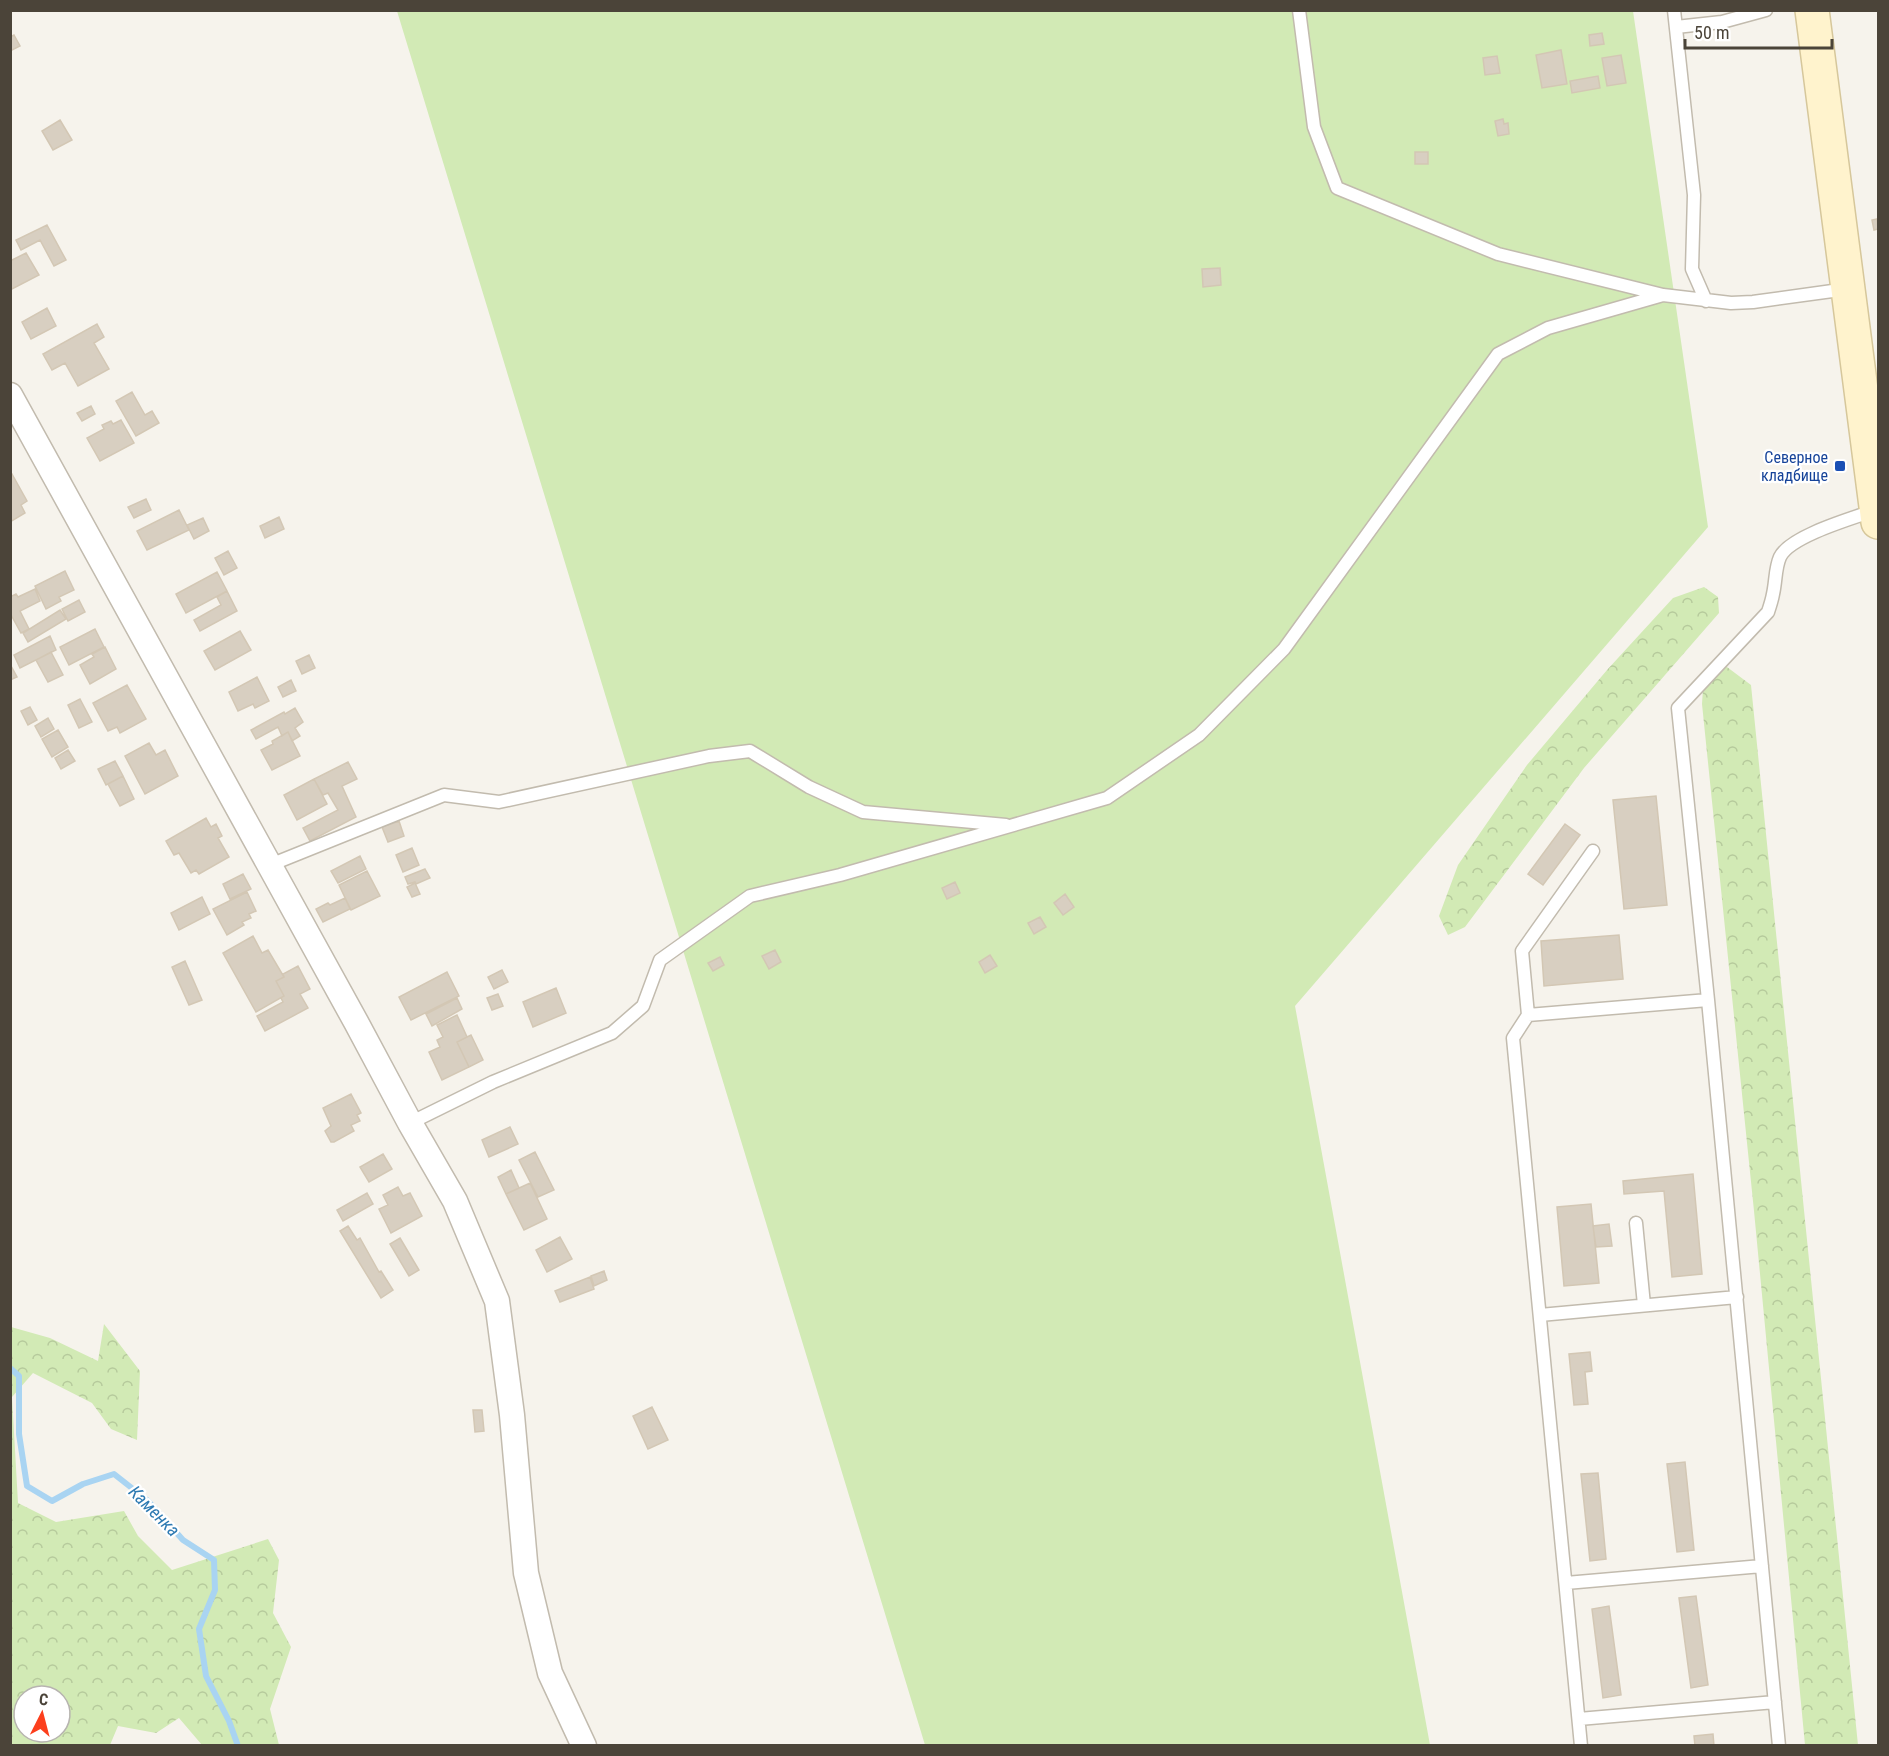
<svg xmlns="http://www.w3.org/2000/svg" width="1889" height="1756" viewBox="0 0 1889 1756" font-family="'Roboto Condensed',sans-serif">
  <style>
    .green { fill: #d2eab5 }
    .forest { fill: url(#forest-crowns); fill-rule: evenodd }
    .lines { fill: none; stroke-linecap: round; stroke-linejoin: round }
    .stream { stroke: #a9d4f2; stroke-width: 6 }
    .building { fill: #d8cfc1; stroke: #d3c7b4; stroke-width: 1.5 }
    .lane-casing { stroke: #c2bbae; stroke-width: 15 }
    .street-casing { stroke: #c2bbae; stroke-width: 27 }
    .secondary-casing { stroke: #d6c79b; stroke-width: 36 }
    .lane { stroke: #fff; stroke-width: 12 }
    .street { stroke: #fff; stroke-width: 24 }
    .secondary { stroke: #fff3cd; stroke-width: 33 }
    .transit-dot { fill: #1a4fb4; stroke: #fff; stroke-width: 2 }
    .labels { text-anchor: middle; stroke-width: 4.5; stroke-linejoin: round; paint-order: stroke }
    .transit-label { font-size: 16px; fill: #164399; stroke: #fff; text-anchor: end }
    .water-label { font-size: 18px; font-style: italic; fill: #2e7ab2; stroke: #fff }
  </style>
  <defs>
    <pattern id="forest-crowns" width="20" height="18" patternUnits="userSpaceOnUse" patternTransform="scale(1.5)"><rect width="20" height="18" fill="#d2eab5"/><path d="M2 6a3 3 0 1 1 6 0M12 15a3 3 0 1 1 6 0" fill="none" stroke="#b6ca9c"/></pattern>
  </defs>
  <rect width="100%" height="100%" fill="#f6f3ec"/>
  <path class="green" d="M 397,11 L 1633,11 L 1708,527 L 1295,1006 L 1430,1745 L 925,1745 Z"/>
  <path class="forest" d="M 1704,587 L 1718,597 L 1719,613 L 1584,768 L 1465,927 L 1448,935 L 1439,916 L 1458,865 L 1527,765 L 1607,670 L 1673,598 Z
    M 1723,664 L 1751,685 L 1858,1745 L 1805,1745 L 1754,1211 L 1702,704 L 1704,673 Z
    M 104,1324 L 140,1371 L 137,1440 L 111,1429 L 92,1403 L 33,1373 L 12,1397 L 18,1503 L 56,1522 L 124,1511 L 138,1536 L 172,1570 L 268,1539 L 279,1560 L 273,1613 L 291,1647 L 270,1709 L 279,1745 L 202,1745 L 179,1718 L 156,1733 L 118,1726 L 110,1745 L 11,1745 L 11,1327 L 50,1338 L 98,1361 ZM 24,1696 L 60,1696 L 60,1732 L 24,1732 Z"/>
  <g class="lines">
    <path class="stream" d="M 10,1368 L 19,1376 L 19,1434 L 27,1486 L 52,1501 L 83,1484 L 114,1474 L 147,1500 L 183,1540 L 214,1560 L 215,1590 L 199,1629 L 206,1676 L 229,1721 L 238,1746"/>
  </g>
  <path class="building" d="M 1602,33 L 1604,44 L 1590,46 L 1589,35 Z
    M 14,35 L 20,46 L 10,51 L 10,37 Z
    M 1561,50 L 1567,84 L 1542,88 L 1536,55 Z
    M 1621,55 L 1626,83 L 1607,86 L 1602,58 Z
    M 1497,56 L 1500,73 L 1485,75 L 1483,58 Z
    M 1598,76 L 1600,88 L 1572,93 L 1570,81 Z
    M 1503,119 L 1504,124 L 1508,123 L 1509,134 L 1498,136 L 1495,121 Z
    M 60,120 L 72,140 L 53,150 L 42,131 Z
    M 1415,152 L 1428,152 L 1428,164 L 1415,164 Z
    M 1877,219 L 1878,229 L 1874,230 L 1872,220 Z
    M 47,225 L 66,260 L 54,266 L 40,240 L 21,250 L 16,240 Z
    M 26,253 L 39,275 L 10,290 L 10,261 Z
    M 1220,268 L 1221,285 L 1203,287 L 1202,269 Z
    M 47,308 L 56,326 L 31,339 L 22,322 Z
    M 97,324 L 104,337 L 94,343 L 109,369 L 78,386 L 65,363 L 52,370 L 43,354 Z
    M 132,392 L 145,415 L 152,411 L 159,423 L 136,436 L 116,401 Z
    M 91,406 L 95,414 L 82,421 L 77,413 Z
    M 121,420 L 134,443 L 100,461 L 87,438 L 104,429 L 102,425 L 111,421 L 113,424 Z
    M 12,474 L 27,501 L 21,505 L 25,513 L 10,522 L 10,475 Z
    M 146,499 L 151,510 L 134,518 L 128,507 Z
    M 179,510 L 189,530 L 147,550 L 137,531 Z
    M 279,517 L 284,529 L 265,538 L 260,526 Z
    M 203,518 L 209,531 L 194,539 L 187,525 Z
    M 228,551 L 237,568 L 224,575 L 215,558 Z
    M 65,571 L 74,590 L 59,597 L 61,601 L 46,609 L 35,586 Z
    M 217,572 L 227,591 L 186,613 L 176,594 Z
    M 35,589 L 40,601 L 20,611 L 29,629 L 21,633 L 10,613 L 10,597 L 16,594 L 18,597 Z
    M 227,591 L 237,611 L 200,631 L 194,620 L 221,605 L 217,597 Z
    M 79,600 L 85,612 L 68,621 L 62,609 Z
    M 60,610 L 66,619 L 28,642 L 23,633 Z
    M 95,629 L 104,647 L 69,665 L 60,647 Z
    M 240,631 L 251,650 L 215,670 L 204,651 Z
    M 50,636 L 56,650 L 20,668 L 14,655 Z
    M 105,647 L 116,669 L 90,684 L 80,665 L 94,657 L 92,654 Z
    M 51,652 L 63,675 L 48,682 L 36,660 Z
    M 309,655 L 315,668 L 302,674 L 296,661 Z
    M 10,664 L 17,677 L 10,680 Z
    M 257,677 L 269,701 L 255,708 L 253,704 L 238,711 L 229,692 Z
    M 291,680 L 296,691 L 283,697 L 278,687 Z
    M 127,685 L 146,719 L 120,733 L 117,727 L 108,731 L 93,703 Z
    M 80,699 L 92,722 L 79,728 L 68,705 Z
    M 30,707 L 37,720 L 28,725 L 21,711 Z
    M 295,708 L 303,722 L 295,728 L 300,736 L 292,741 L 288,732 L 282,736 L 278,727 L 256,739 L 251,730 L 284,712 L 285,714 Z
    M 48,718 L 54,729 L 41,737 L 35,726 Z
    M 58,730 L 68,747 L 52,757 L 42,739 Z
    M 288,732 L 300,756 L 272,770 L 261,750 L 273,744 L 272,741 Z
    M 149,743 L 156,755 L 165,750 L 178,776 L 145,794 L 125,756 Z
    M 68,750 L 75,761 L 61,769 L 55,758 Z
    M 115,761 L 123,776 L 106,785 L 98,769 Z
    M 348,762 L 357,779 L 342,786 L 356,817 L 310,841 L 303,828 L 338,810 L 328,793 L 323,795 L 314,779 Z
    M 123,776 L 134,799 L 120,806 L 108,784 Z
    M 314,779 L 327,804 L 297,820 L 284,795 Z
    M 1656,796 L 1667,905 L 1624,909 L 1613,800 Z
    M 206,818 L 211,827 L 216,824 L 222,836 L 218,838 L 229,857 L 199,874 L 196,870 L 191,873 L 179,853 L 174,855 L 166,841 Z
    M 399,821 L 404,836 L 388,842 L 382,827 Z
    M 1565,824 L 1580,835 L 1543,885 L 1528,874 Z
    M 412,848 L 419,865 L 403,872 L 396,855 Z
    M 360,856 L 366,869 L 338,883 L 331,871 Z
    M 425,869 L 430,878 L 416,884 L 415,882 L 408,884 L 405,877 Z
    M 367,871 L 380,896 L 351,910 L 339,885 Z
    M 243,874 L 251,889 L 230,899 L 223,884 Z
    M 955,882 L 960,893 L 947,899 L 942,888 Z
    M 415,883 L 420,894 L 412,897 L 407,887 Z
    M 247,892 L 256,911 L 249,914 L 251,918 L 242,922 L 244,925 L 227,935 L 213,909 Z
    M 1065,894 L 1074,907 L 1063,915 L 1054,903 Z
    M 202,897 L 210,914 L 179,930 L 171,913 Z
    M 345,898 L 350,909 L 323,922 L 316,909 L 328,903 L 330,905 Z
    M 1040,917 L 1046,927 L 1034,934 L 1028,923 Z
    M 1619,935 L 1623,979 L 1544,986 L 1541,941 Z
    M 253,936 L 262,953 L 268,950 L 284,977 L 276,981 L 284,996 L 256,1012 L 223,953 Z
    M 775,950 L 781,962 L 769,969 L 762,956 Z
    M 990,955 L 997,966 L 985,973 L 979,962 Z
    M 720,957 L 724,965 L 713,971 L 708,963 Z
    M 185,961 L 202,1000 L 189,1005 L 172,967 Z
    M 298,966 L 310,989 L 300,994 L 308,1008 L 265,1031 L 257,1016 L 283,1002 L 281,998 L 284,996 L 276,981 L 284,977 L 283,974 Z
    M 502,970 L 508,982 L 494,989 L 488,977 Z
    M 447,972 L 459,996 L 411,1020 L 399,997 Z
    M 556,988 L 566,1013 L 533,1027 L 523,1002 Z
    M 498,994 L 503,1006 L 492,1010 L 487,998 Z
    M 457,998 L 462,1009 L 432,1026 L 426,1014 Z
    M 457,1015 L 467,1037 L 457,1042 L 469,1067 L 442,1080 L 429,1052 L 440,1047 L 437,1040 L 443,1037 L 437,1025 Z
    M 471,1035 L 483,1060 L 469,1067 L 457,1042 Z
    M 351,1094 L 361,1113 L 357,1115 L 360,1121 L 351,1125 L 354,1131 L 334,1142 L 331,1142 L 325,1131 L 331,1126 L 323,1108 Z
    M 510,1127 L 518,1144 L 489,1157 L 482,1140 Z
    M 535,1152 L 554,1190 L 538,1197 L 519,1160 Z
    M 383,1154 L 392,1169 L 369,1182 L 360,1167 Z
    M 511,1170 L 519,1188 L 506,1194 L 498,1177 Z
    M 1693,1174 L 1702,1274 L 1672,1277 L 1664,1191 L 1624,1194 L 1623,1181 Z
    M 530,1183 L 547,1219 L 524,1230 L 506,1194 Z
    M 398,1187 L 403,1196 L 410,1193 L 422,1216 L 391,1233 L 379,1209 L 388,1205 L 383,1195 Z
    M 367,1193 L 373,1204 L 343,1221 L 337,1210 Z
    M 1591,1204 L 1599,1283 L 1564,1286 L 1557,1207 Z
    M 1609,1224 L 1612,1246 L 1596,1247 L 1593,1226 Z
    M 348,1226 L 357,1240 L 360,1238 L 379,1272 L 381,1271 L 393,1290 L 381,1298 L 340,1231 Z
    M 560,1237 L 572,1259 L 547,1272 L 536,1250 Z
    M 400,1238 L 419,1270 L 409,1276 L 390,1244 Z
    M 604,1271 L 607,1280 L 594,1286 L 591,1276 Z
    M 590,1277 L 594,1289 L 560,1302 L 555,1291 Z
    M 1590,1352 L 1592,1371 L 1585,1372 L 1588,1404 L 1574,1405 L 1569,1354 Z
    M 652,1407 L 668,1440 L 648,1449 L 633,1416 Z
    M 473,1410 L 482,1410 L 484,1431 L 475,1432 Z
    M 1685,1462 L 1694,1550 L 1677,1552 L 1667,1464 Z
    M 1598,1473 L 1606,1559 L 1590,1561 L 1581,1474 Z
    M 1696,1596 L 1708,1685 L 1691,1688 L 1679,1598 Z
    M 1609,1606 L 1621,1695 L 1603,1698 L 1592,1609 Z
    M 1713,1734 L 1714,1746 L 1695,1746 L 1694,1736 Z"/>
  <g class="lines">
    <defs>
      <path id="lane" d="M 1299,10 L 1314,127 L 1337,188 L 1498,254 L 1663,295 L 1731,303 L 1753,302 L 1847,289
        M 1674,10 L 1694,195 L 1692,269 L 1706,301
        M 1676,27 L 1722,22 L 1766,10
        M 270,865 L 444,795 L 499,802 L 709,756 L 750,751 L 809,787 L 863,812 L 1006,825
        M 1528,1015 L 1522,951 L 1593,851
        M 410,1123 L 493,1082 L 612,1033 L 643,1006 L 660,960 L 750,896 L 840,875 L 1107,798 L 1199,735 L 1284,649 L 1498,354 L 1548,328 L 1663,295
        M 1636,1223 L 1644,1305
        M 1540,1315 L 1737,1297
        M 1566,1583 L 1762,1566
        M 1579,1719 L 1775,1702
        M 1581,1746 L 1513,1038 L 1528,1015 L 1708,1000
        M 1779,1746 L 1708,1000 L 1678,708 L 1768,612 C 1770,606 1772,600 1773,594 C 1776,581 1775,568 1780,557 C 1790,536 1853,518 1876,510"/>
      <path id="street" d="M 10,395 L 356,1022 L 410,1123 L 455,1201 L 497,1301 L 512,1415 L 526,1573 L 550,1673 L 584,1746"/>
      <path id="secondary" d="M 1812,10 L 1878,522"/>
    </defs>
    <use href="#lane" class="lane-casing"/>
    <use href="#street" class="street-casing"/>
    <use href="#secondary" class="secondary-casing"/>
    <use href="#lane" class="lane"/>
    <use href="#street" class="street"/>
    <use href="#secondary" class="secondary"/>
  </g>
  <rect class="transit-dot" x="1834" y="460" width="12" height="12" rx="3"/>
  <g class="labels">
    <g class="transit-label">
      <text x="1828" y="463">Северное<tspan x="1828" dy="18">кладбище</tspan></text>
    </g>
    <g class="water-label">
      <text transform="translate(154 1511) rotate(45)" y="6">Каменка</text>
    </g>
  </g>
  <rect width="1889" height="1756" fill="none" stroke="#4b4439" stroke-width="24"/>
  <g transform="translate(42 1714) rotate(6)"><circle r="28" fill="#ffffff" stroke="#b7b4b0" stroke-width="1.5"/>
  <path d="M0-4.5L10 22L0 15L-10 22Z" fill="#fc3f1d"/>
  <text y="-9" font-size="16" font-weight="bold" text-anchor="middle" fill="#4b4439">С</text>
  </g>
  <path d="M1685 39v9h147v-9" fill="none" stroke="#4b4439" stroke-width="3"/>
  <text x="1694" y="39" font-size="18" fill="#4b4439" stroke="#ffffff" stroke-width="4.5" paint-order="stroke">50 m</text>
</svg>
